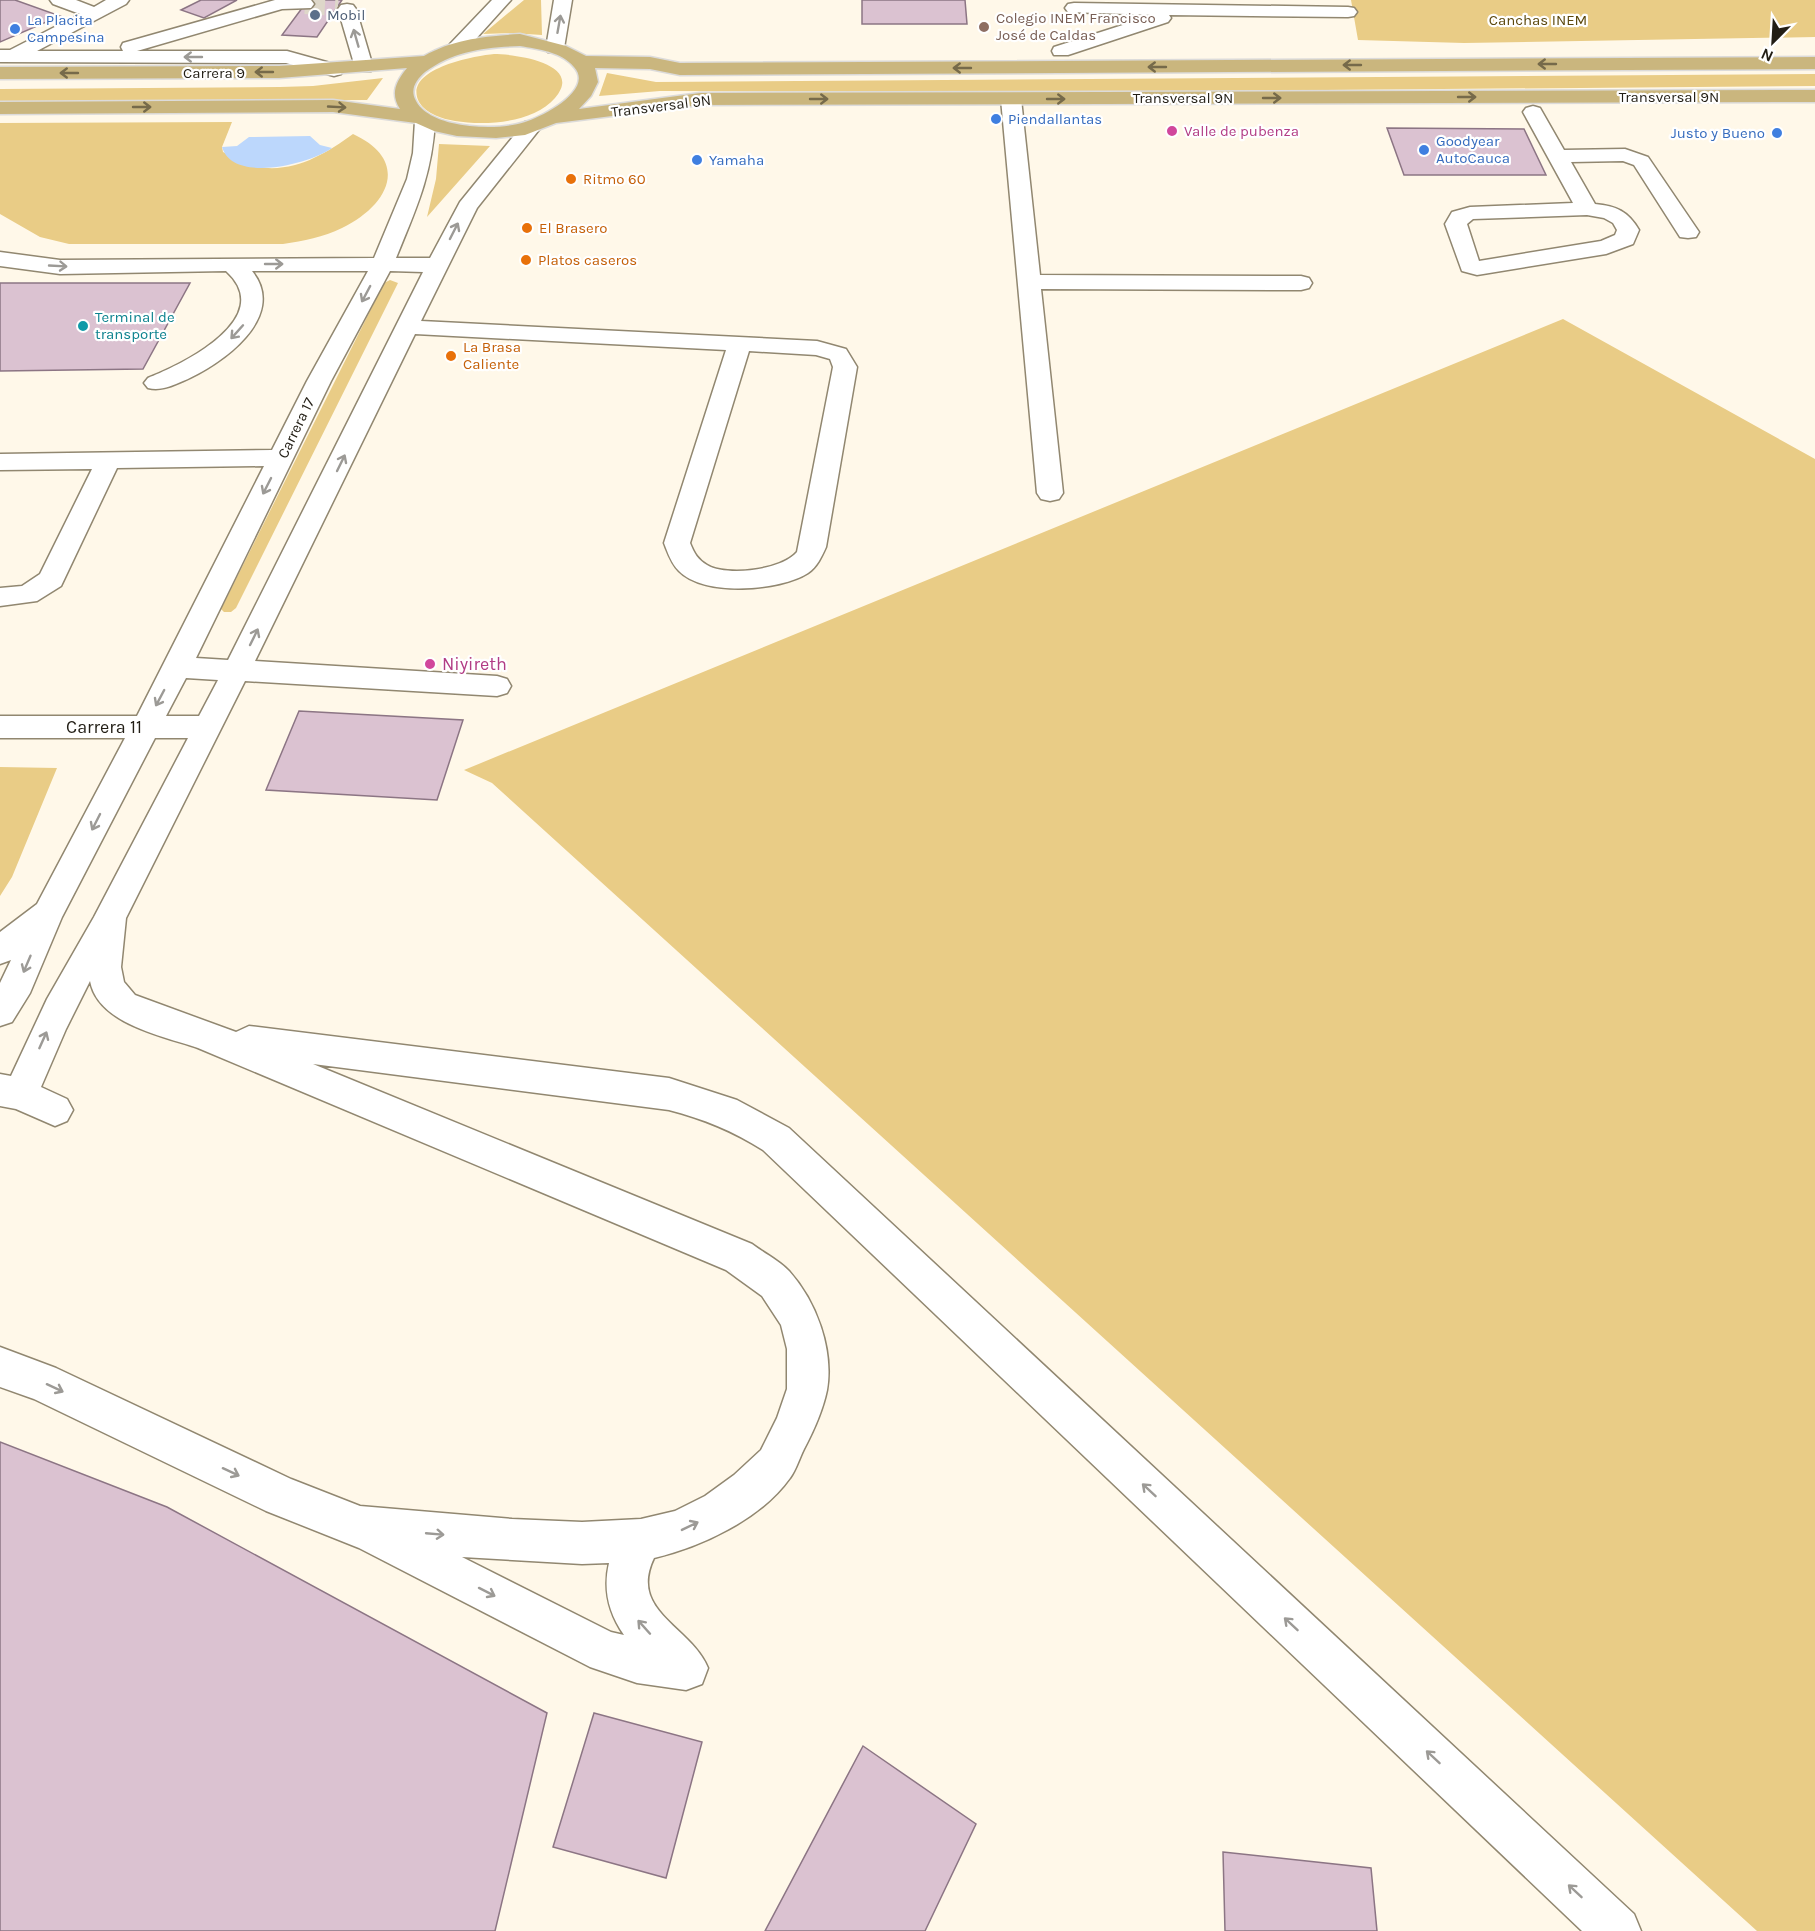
<svg xmlns="http://www.w3.org/2000/svg" width="1815" height="1931" viewBox="0 0 1815 1931" font-family="Karla,sans-serif">
  <style>
    .green { fill: #e9cc86 }
    .water { fill: #bcd7fc }
    .building { fill: #dbc2d1; stroke: #8c7584; stroke-width: 1.5 }
    .lines { fill: none; stroke-linecap: round; stroke-linejoin: round }
    .minor-tunnel { stroke: #ded7c9; stroke-width: 20; stroke-dasharray: 20 10; stroke-linecap: butt }
    .minor-casing { stroke: #918770; stroke-width: 3 }
    .major-casing { stroke: #dcdbda; stroke-width: 3 }
    .minor { fill: #fff; fill-rule: evenodd }
    .major { fill: #cab67e; fill-rule: evenodd }
    .oneway { stroke: #9c9a96 }
    .oneway2 { stroke: #766a4a }
    .service-dot { fill: #5c6f8a; stroke: #fff; stroke-width: 2 }
    .education-dot { fill: #8d6e63; stroke: #fff; stroke-width: 2 }
    .shop-dot { fill: #3f7fe0; stroke: #fff; stroke-width: 2 }
    .hotel-dot { fill: #d1479c; stroke: #fff; stroke-width: 2 }
    .food-dot { fill: #e8710a; stroke: #fff; stroke-width: 2 }
    .culture-dot { fill: #0f9aa8; stroke: #fff; stroke-width: 2 }
    .labels { text-anchor: middle; stroke-width: 4.5; stroke-linejoin: round; paint-order: stroke }
    .far-service-label { font-size: 15px; fill: #4e5e75; stroke: #fff; text-anchor: start }
    .far-education-label { font-size: 15px; fill: #785e54; stroke: #fff; text-anchor: start }
    .far-shop-label { font-size: 15px; fill: #366cbe; stroke: #fff; text-anchor: start }
    .far-park-label { font-size: 15px; fill: #5c480d; stroke: #fff }
    .far-street-label { font-size: 15px; fill: #221e15; stroke: #fff }
    .far-hotel-label { font-size: 15px; fill: #b23c85; stroke: #fff; text-anchor: start }
    .far-food-label { font-size: 15px; fill: #c56008; stroke: #fff; text-anchor: start }
    .far-culture-label { font-size: 15px; fill: #0d838f; stroke: #fff; text-anchor: start }
    .hotel-label { font-size: 18px; fill: #b23c85; stroke: #fff; text-anchor: start }
    .street-label { font-size: 18px; fill: #221e15; stroke: #fff }
  </style>
  <rect width="100%" height="100%" fill="#fff8e9"/>
  <path class="green" d="M 524,0 L 541,0 L 542,35 L 511,33 L 483,34 Z
    M 1351,0 L 1815,0 L 1815,37 L 1464,43 L 1358,40 Z
    M 494,54 C 514,54 585,63 555,98 C 533,123 486,126 455,121 C 443,119 426,114 419,102 C 402,69 474,56 494,54 Z
    M 607,73 L 656,82 L 1815,74 L 1815,86 L 1082,92 L 660,91 L 599,96 Z
    M 383,78 L 367,100 L 0,102 L 0,89 L 280,87 L 313,86 Z
    M 232,122 L 222,147 L 223,152 C 234,157 246,165 258,167 C 295,173 325,154 353,134 C 411,161 389,205 342,228 C 323,237 304,241 283,244 L 69,244 L 40,237 L 0,214 L 0,123 Z
    M 439,144 L 490,146 L 427,217 L 436,179 Z
    M 390,280 L 398,283 L 236,608 L 231,612 L 224,612 L 221,609 L 384,283 Z
    M 1563,319 L 1815,459 L 1815,1931 L 1757,1931 L 492,783 L 464,770 Z
    M 0,767 L 57,768 L 12,877 L 0,896 Z"/>
  <path class="water" d="M 310,136 L 320,145 L 332,148 C 310,164 233,184 222,147 L 237,146 L 249,137 Z"/>
  <path class="building" d="M 0,0 L 15,0 L 60,16 L 0,42 Z
    M 201,0 L 237,0 L 204,18 L 181,10 Z
    M 308,0 L 342,0 L 317,37 L 282,35 Z
    M 862,0 L 965,0 L 967,24 L 862,24 Z
    M 1387,128 L 1524,129 L 1546,175 L 1404,175 Z
    M 0,283 L 190,283 L 143,369 L 0,371 Z
    M 299,711 L 463,720 L 437,800 L 266,790 Z
    M 0,1442 L 167,1507 L 547,1713 L 495,1931 L 0,1931 Z
    M 594,1713 L 702,1742 L 666,1878 L 553,1847 Z
    M 863,1746 L 976,1824 L 925,1931 L 765,1931 Z
    M 1223,1852 L 1371,1868 L 1377,1931 L 1225,1931 Z"/>
  <g class="lines">
    <path class="minor-tunnel" d="M 305,4 L 338,6"/>
    <defs>
      <path id="minor" d="M 50,0 L 76,0 L 94,7 L 106,0 L 129,0 L 126,4 L 37,51 L 123,51 L 121,47 L 123,43 L 275,0 L 311,0 L 314,4 L 311,8 L 282,9 L 137,51 L 287,51 L 341,66 L 343,70 L 341,74 L 334,76 L 286,63 L 0,62 L 0,50 L 10,50 L 80,14 L 53,4 Z
        M 492,0 L 511,0 L 464,52 L 450,52 L 448,48 L 450,44 Z
        M 554,0 L 572,0 L 564,48 L 562,52 L 548,52 L 546,48 Z
        M 1074,3 L 1348,7 L 1354,8 L 1357,12 L 1354,16 L 1348,17 L 1169,15 L 1171,18 L 1168,22 L 1068,55 L 1054,55 L 1052,51 L 1054,47 L 1154,15 L 1068,12 L 1065,8 L 1068,4 Z
        M 347,4 L 353,5 L 356,9 L 373,67 L 371,71 L 357,71 L 355,67 L 338,9 L 341,5 Z
        M 1011,93 L 1018,95 L 1021,99 L 1040,275 L 1301,276 L 1309,278 L 1312,283 L 1309,288 L 1301,290 L 1041,289 L 1063,493 L 1059,499 L 1050,501 L 1041,499 L 1037,493 L 1001,99 L 1004,95 Z
        M 1533,106 L 1540,108 L 1564,150 L 1625,149 L 1648,157 L 1699,232 L 1696,237 L 1688,238 L 1680,237 L 1634,165 L 1623,161 L 1571,162 L 1595,204 C 1616,206 1628,211 1639,230 L 1633,244 L 1606,254 L 1477,275 L 1462,271 L 1445,224 L 1452,212 L 1470,207 L 1573,203 L 1523,112 L 1526,108 ZM 1587,215 L 1604,218 L 1613,223 L 1617,230 L 1615,235 L 1601,241 L 1479,261 L 1467,224 L 1473,219 Z
        M 425,115 L 432,117 L 435,121 C 432,175 416,209 396,258 L 430,258 L 460,202 L 525,122 L 539,122 L 542,126 L 477,208 L 421,321 L 817,341 L 846,349 L 857,367 L 826,547 C 822,556 817,567 808,573 C 780,591 704,597 679,571 C 671,563 668,553 664,543 L 726,350 L 415,334 L 255,661 L 497,676 L 507,679 L 511,686 L 507,693 L 497,696 L 245,681 L 126,918 L 121,967 L 124,982 L 135,995 L 236,1032 L 249,1026 L 669,1078 L 737,1100 L 789,1128 L 1634,1914 L 1641,1931 L 1582,1931 L 763,1150 C 733,1131 704,1119 669,1110 L 313,1064 L 752,1244 C 764,1253 780,1261 789,1271 C 816,1301 834,1349 827,1390 C 823,1410 813,1432 804,1449 C 799,1459 796,1470 790,1478 C 761,1519 701,1547 654,1558 C 628,1612 691,1626 708,1668 L 702,1684 L 686,1690 L 637,1683 L 590,1667 L 359,1548 L 266,1511 L 34,1399 L 0,1387 L 0,1347 L 56,1368 L 291,1479 L 360,1506 L 512,1519 L 582,1522 L 641,1519 L 675,1511 L 705,1496 L 734,1475 L 761,1450 L 777,1418 L 787,1389 L 787,1349 L 781,1325 L 762,1296 L 726,1270 L 198,1048 C 163,1036 98,1024 90,981 L 66,1029 L 41,1087 L 67,1099 L 73,1110 L 67,1121 L 55,1126 L 16,1109 L 0,1106 L 0,1074 L 11,1076 L 47,999 L 94,917 L 188,738 L 155,738 L 62,917 L 30,993 L 12,1022 L 0,1026 L 0,983 L 11,960 L 0,964 L 0,932 L 37,904 L 125,738 L 0,738 L 0,716 L 137,716 L 264,466 L 117,468 L 61,586 L 37,601 L 0,606 L 0,588 L 22,586 L 40,574 L 92,469 L 0,470 L 0,454 L 272,450 L 307,381 L 368,271 L 252,271 C 289,317 221,365 183,381 C 171,386 161,391 148,388 L 144,383 L 148,378 C 183,364 278,318 226,271 L 60,274 L 0,266 L 0,252 L 60,260 L 374,258 L 407,179 L 413,153 L 415,121 L 418,117 ZM 390,271 L 423,272 L 228,660 L 196,658 L 331,381 ZM 749,351 L 816,355 L 830,359 L 833,367 L 797,552 C 782,570 727,577 707,565 C 698,560 694,553 690,543 ZM 186,678 L 218,680 L 199,716 L 166,716 ZM 462,1557 L 582,1564 L 609,1563 C 603,1589 608,1612 624,1635 L 611,1632 Z"/>
      <path id="major" d="M 520,34 L 566,46 L 586,56 L 650,57 L 680,63 L 1815,57 L 1815,69 L 680,75 L 650,69 L 595,68 L 598,82 L 591,96 L 579,109 L 700,93 L 1815,90 L 1815,102 L 700,105 L 556,123 L 525,135 L 496,138 L 457,136 L 434,131 L 416,123 L 333,112 L 0,114 L 0,102 L 333,100 L 400,109 C 390,93 396,82 407,68 L 279,78 L 0,79 L 0,67 L 279,66 L 424,56 C 453,39 487,36 520,34 ZM 520,46 C 538,49 562,52 574,67 C 595,90 542,117 525,122 C 503,129 474,128 452,123 C 439,120 421,113 415,99 C 410,88 417,79 425,72 C 453,51 486,47 520,46 Z"/>
    </defs>
    <use href="#minor" class="minor-casing"/>
    <use href="#major" class="major-casing"/>
    <use href="#minor" class="minor"/>
    <use href="#major" class="major"/>
  </g>
  <defs><path id="oneway-shaft" d="M-6 0H5M1.5-3L5.5 0L1.5 3" fill="none" stroke-width="1.6" stroke-linecap="round" stroke-linejoin="round" transform="scale(1.5)"/></defs>
  <g class="oneway">
    <use href="#oneway-shaft" transform="translate(559 24) rotate(-80)"/>
    <use href="#oneway-shaft" transform="translate(356 38) rotate(-106)"/>
    <use href="#oneway-shaft" transform="translate(193 57) rotate(-180)"/>
    <use href="#oneway-shaft" transform="translate(454 231) rotate(-63)"/>
    <use href="#oneway-shaft" transform="translate(274 264)"/>
    <use href="#oneway-shaft" transform="translate(58 266) rotate(3)"/>
    <use href="#oneway-shaft" transform="translate(366 294) rotate(118)"/>
    <use href="#oneway-shaft" transform="translate(237 332) rotate(132)"/>
    <use href="#oneway-shaft" transform="translate(341 463) rotate(-64)"/>
    <use href="#oneway-shaft" transform="translate(267 486) rotate(117)"/>
    <use href="#oneway-shaft" transform="translate(254 637) rotate(-64)"/>
    <use href="#oneway-shaft" transform="translate(160 698) rotate(118)"/>
    <use href="#oneway-shaft" transform="translate(96 822) rotate(117)"/>
    <use href="#oneway-shaft" transform="translate(27 964) rotate(113)"/>
    <use href="#oneway-shaft" transform="translate(43 1040) rotate(-66)"/>
    <use href="#oneway-shaft" transform="translate(55 1388) rotate(25)"/>
    <use href="#oneway-shaft" transform="translate(231 1472) rotate(25)"/>
    <use href="#oneway-shaft" transform="translate(1149 1490) rotate(-137)"/>
    <use href="#oneway-shaft" transform="translate(690 1526) rotate(-26)"/>
    <use href="#oneway-shaft" transform="translate(435 1534) rotate(5)"/>
    <use href="#oneway-shaft" transform="translate(487 1592) rotate(27)"/>
    <use href="#oneway-shaft" transform="translate(1291 1624) rotate(-137)"/>
    <use href="#oneway-shaft" transform="translate(644 1627) rotate(-132)"/>
    <use href="#oneway-shaft" transform="translate(1433 1757) rotate(-137)"/>
    <use href="#oneway-shaft" transform="translate(1575 1891) rotate(-137)"/>
  </g>
  <g class="oneway2">
    <use href="#oneway-shaft" transform="translate(1547 64) rotate(180)"/>
    <use href="#oneway-shaft" transform="translate(1352 65) rotate(180)"/>
    <use href="#oneway-shaft" transform="translate(1157 67) rotate(180)"/>
    <use href="#oneway-shaft" transform="translate(962 68) rotate(180)"/>
    <use href="#oneway-shaft" transform="translate(264 72) rotate(180)"/>
    <use href="#oneway-shaft" transform="translate(69 73) rotate(180)"/>
    <use href="#oneway-shaft" transform="translate(1467 97)"/>
    <use href="#oneway-shaft" transform="translate(1272 98)"/>
    <use href="#oneway-shaft" transform="translate(819 99)"/>
    <use href="#oneway-shaft" transform="translate(1056 99)"/>
    <use href="#oneway-shaft" transform="translate(142 107)"/>
    <use href="#oneway-shaft" transform="translate(337 107) rotate(3)"/>
  </g>
  <circle class="service-dot" cx="315" cy="15" r="6"/>
  <circle class="education-dot" cx="984" cy="27" r="6"/>
  <g class="shop-dot">
    <circle cx="15" cy="29" r="6"/>
    <circle cx="996" cy="119" r="6"/>
    <circle cx="1777" cy="133" r="6"/>
    <circle cx="1424" cy="150" r="6"/>
    <circle cx="697" cy="160" r="6"/>
  </g>
  <g class="hotel-dot">
    <circle cx="1172" cy="131" r="6"/>
    <circle cx="430" cy="664" r="6"/>
  </g>
  <g class="food-dot">
    <circle cx="571" cy="179" r="6"/>
    <circle cx="527" cy="228" r="6"/>
    <circle cx="526" cy="260" r="6"/>
    <circle cx="451" cy="356" r="6"/>
  </g>
  <circle class="culture-dot" cx="83" cy="326" r="6"/>
  <g class="labels">
    <g class="far-service-label">
      <text x="327" y="20">Mobil</text>
    </g>
    <g class="far-education-label">
      <text x="996" y="23">Colegio INEM Francisco<tspan x="996" dy="17">José de Caldas</tspan></text>
    </g>
    <g class="far-shop-label">
      <text x="27" y="25">La Placita<tspan x="27" dy="17">Campesina</tspan></text>
      <text x="1008" y="124">Piendallantas</text>
      <text x="1765" y="138" text-anchor="end">Justo y Bueno</text>
      <text x="1436" y="146">Goodyear<tspan x="1436" dy="17">AutoCauca</tspan></text>
      <text x="709" y="165">Yamaha</text>
    </g>
    <g class="far-park-label">
      <text x="1538" y="25">Canchas INEM</text>
    </g>
    <g class="far-street-label">
      <text x="214" y="78">Carrera 9</text>
      <text x="1669" y="102">Transversal 9N</text>
      <text x="1183" y="103">Transversal 9N</text>
      <text transform="translate(661 106) rotate(-7)" y="5">Transversal 9N</text>
      <text transform="translate(296 428) rotate(-64)" y="5">Carrera 17</text>
    </g>
    <g class="far-hotel-label">
      <text x="1184" y="136">Valle de pubenza</text>
    </g>
    <g class="far-food-label">
      <text x="583" y="184">Ritmo 60</text>
      <text x="539" y="233">El Brasero</text>
      <text x="538" y="265">Platos caseros</text>
      <text x="463" y="352">La Brasa<tspan x="463" dy="17">Caliente</tspan></text>
    </g>
    <g class="far-culture-label">
      <text x="95" y="322">Terminal de<tspan x="95" dy="17">transporte</tspan></text>
    </g>
    <g class="hotel-label">
      <text x="442" y="670">Niyireth</text>
    </g>
    <g class="street-label">
      <text x="104" y="733">Carrera 11</text>
    </g>
  </g>
  <g transform="translate(1773 42) rotate(204)" stroke="#ffffff" stroke-width="4.5" paint-order="stroke">
  <path d="M0-4.5L10 22L0 15L-10 22Z" fill="#221e15"/>
  <text y="-9" font-size="16" font-weight="bold" text-anchor="middle" fill="#221e15">N</text>
  </g>
</svg>
